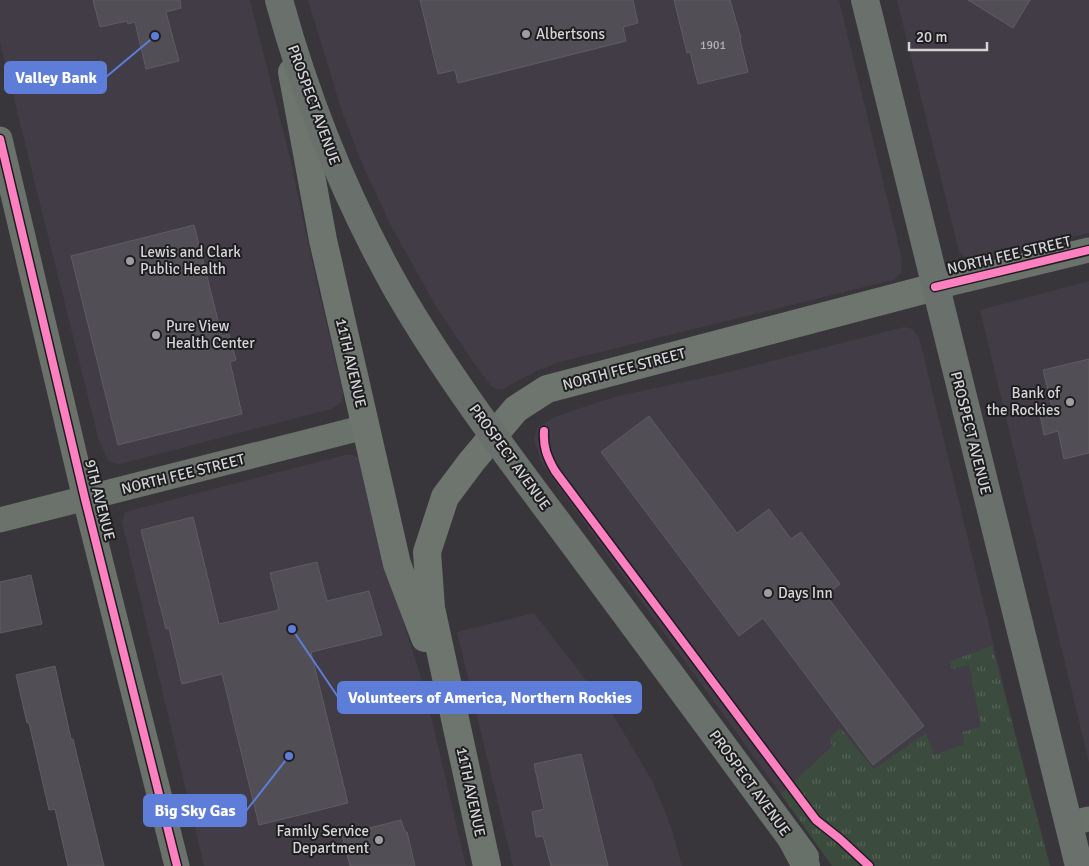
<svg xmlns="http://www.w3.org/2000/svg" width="1089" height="866" viewBox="0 0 1089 866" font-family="Signika,sans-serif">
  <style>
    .built { fill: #413c46 }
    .grass { fill: url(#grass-tufts) }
    .building { fill: #524e55; stroke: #5e5d60 }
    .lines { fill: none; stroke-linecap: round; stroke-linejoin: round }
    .minor { stroke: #6b726c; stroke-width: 25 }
    .secondary { stroke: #6e756f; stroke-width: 28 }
    .trunk { stroke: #6a716c; stroke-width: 28 }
    .motorway { stroke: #68706a; stroke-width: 28 }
    .cycleway-casing { stroke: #1e1d20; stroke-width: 11 }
    .cycleway { stroke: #ff80c0; stroke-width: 8 }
    .poi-dot { fill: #9e9da0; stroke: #1e1d20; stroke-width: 2 }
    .labels { text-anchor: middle; stroke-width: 4; stroke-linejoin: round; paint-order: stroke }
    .number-label { font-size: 12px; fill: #b4b2b6 }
    .poi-label { font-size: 15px; fill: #d5d4d7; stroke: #1e1d20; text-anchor: start }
    .street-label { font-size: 15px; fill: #d5d4d7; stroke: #1e1d20 }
    .leader { fill: none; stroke: #5d7dd8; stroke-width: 2 }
    .callout-dot { fill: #5d7dd8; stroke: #1e1d20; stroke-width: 2 }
    .callout { fill: #5d7dd8; stroke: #5d7dd8; stroke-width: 2 }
    .callout-label { font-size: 16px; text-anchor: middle; font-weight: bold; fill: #fff }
  </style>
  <defs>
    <pattern id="grass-tufts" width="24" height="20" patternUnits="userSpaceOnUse" patternTransform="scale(1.25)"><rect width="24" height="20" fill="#3b4b3d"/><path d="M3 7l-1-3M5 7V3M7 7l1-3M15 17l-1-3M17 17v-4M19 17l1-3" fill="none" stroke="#566458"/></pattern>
  </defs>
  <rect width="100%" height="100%" fill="#38363a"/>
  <path class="built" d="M 0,0 L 250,0 L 290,158 L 316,279 L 343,393 L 341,403 L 331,409 L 120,464 L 109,462 L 99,441 L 0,43 Z
    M 308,0 L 839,0 L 902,259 L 901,272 L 893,280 L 556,363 L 531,374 L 503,389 L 497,389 L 491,386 L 474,363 L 437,308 L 392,228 L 364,168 L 342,112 Z
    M 897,0 L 1089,0 L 1089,233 L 972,262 L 959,252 Z
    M 1089,281 L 1089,763 L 980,310 Z
    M 904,327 L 913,329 L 919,337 L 1015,733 L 801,822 L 542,464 L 534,439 L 538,427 L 553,418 L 577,409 L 618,396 L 721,374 Z
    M 345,455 L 353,455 L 359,458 L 384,562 L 424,686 L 466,866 L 204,866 L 122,522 L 125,512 Z
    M 534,613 L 613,715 L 654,784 L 672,830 L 682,866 L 513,866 L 457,632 Z"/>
  <path class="grass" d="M 992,646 L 1050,866 L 832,866 L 781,794 L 832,746 L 830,737 L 840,728 L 874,769 L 926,733 L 934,755 L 964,744 L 962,732 L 981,727 L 969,665 L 952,669 L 950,661 Z"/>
  <path class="building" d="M 93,0 L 180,0 L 181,8 L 166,12 L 179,61 L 146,69 L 135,22 L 128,24 L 127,21 L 100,27 Z
    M 420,0 L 633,0 L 638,23 L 623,27 L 626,41 L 458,83 L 455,70 L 438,74 Z
    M 674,0 L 730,0 L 741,38 L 740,39 L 748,72 L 698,84 L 690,52 L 687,53 Z
    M 968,0 L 1030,0 L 1013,28 Z
    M 194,225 L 222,336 L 229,334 L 236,360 L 230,362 L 242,414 L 118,445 L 71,256 Z
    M 1089,359 L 1089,453 L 1064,459 L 1058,431 L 1044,435 L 1040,415 L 1053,411 L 1043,370 Z
    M 649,416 L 737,533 L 769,509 L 791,539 L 801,532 L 840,584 L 826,595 L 924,726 L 873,765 L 763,618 L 739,636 L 601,452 Z
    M 193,517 L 219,624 L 279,610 L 270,573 L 317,562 L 327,601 L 369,591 L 382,635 L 311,652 L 348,803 L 259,825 L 222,674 L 182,684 L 169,628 L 166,629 L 141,530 Z
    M 31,575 L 42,624 L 0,633 L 0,582 Z
    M 55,666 L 71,739 L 73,739 L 104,866 L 68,866 L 55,809 L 49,810 L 29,723 L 27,723 L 16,675 Z
    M 581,754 L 608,866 L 551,866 L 543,836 L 536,837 L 532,812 L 544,809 L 534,764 Z
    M 401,820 L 405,832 L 407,832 L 415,866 L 350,866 L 342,835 Z"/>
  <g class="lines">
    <path class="minor" d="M 0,139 L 85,499 L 177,866
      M 935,287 L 1089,250
      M 0,520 L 365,427
      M 1068,824 L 1089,819"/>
    <path class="secondary" d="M 292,72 L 323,240 L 397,564 L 425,638
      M 487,866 L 431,608 L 427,552 L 445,497 L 472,461 L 516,409 L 547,389 L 935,287"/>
    <path class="trunk" d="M 279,0 C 307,102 346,199 398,291 C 453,386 522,474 587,562 C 660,660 733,759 805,857
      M 865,0 L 1079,866"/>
    <path class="motorway" d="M 791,838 L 806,866"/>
    <defs>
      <path id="cycleway" d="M 0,139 L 85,499 L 177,866
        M 935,287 L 1089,250
        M 544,431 C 543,447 547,457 555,471 L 816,820 L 840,839 L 869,866"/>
    </defs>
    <use href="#cycleway" class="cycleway-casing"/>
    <use href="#cycleway" class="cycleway"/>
  </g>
  <g class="poi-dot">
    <circle cx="526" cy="34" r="5"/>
    <circle cx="130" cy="261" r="5"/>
    <circle cx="156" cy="335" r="5"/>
    <circle cx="1070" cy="402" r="5"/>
    <circle cx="768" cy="593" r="5"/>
    <circle cx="379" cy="840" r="5"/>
  </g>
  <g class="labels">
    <g class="number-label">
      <text x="713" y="49">1901</text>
    </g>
    <g class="poi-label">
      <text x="536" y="39">Albertsons</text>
      <text x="140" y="257">Lewis and Clark<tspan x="140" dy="17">Public Health</tspan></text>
      <text x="166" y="331">Pure View<tspan x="166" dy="17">Health Center</tspan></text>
      <text x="1060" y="398" text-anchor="end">Bank of<tspan x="1060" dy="17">the Rockies</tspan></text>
      <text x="778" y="598">Days Inn</text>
      <text x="369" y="836" text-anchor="end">Family Service<tspan x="369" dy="17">Department</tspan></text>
    </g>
    <g class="street-label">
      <text transform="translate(314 105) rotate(70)" y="5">PROSPECT AVENUE</text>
      <text transform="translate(1009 255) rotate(-13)" y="5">NORTH FEE STREET</text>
      <text transform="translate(351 363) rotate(77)" y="5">11TH AVENUE</text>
      <text transform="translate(624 369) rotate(-15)" y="5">NORTH FEE STREET</text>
      <text transform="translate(971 433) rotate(76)" y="5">PROSPECT AVENUE</text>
      <text transform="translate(510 457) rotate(54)" y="5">PROSPECT AVENUE</text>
      <text transform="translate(183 474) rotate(-14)" y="5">NORTH FEE STREET</text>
      <text transform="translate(100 500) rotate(76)" y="5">9TH AVENUE</text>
      <text transform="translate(750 783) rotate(54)" y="5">PROSPECT AVENUE</text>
      <text transform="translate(471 792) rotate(78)" y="5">11TH AVENUE</text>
    </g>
  </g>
  <path class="leader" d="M155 36L106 77M292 629L338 697M289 756L246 811"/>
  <g class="callout-dot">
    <circle cx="155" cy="36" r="5"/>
    <circle cx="292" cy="629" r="5"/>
    <circle cx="289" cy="756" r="5"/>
  </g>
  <g class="callout">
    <rect x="5" y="62" width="101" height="31" rx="5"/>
    <rect x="338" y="682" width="303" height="31" rx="5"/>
    <rect x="144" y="795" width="102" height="31" rx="5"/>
  </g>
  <g class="callout-label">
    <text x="56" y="83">Valley Bank</text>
    <text x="490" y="703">Volunteers of America, Northern Rockies</text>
    <text x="195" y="816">Big Sky Gas</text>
  </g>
  <path d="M909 42v8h78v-8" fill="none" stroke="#d5d4d7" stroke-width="2.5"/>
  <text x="916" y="42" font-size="15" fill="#d5d4d7" stroke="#1e1d20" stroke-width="4" paint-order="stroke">20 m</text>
</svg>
